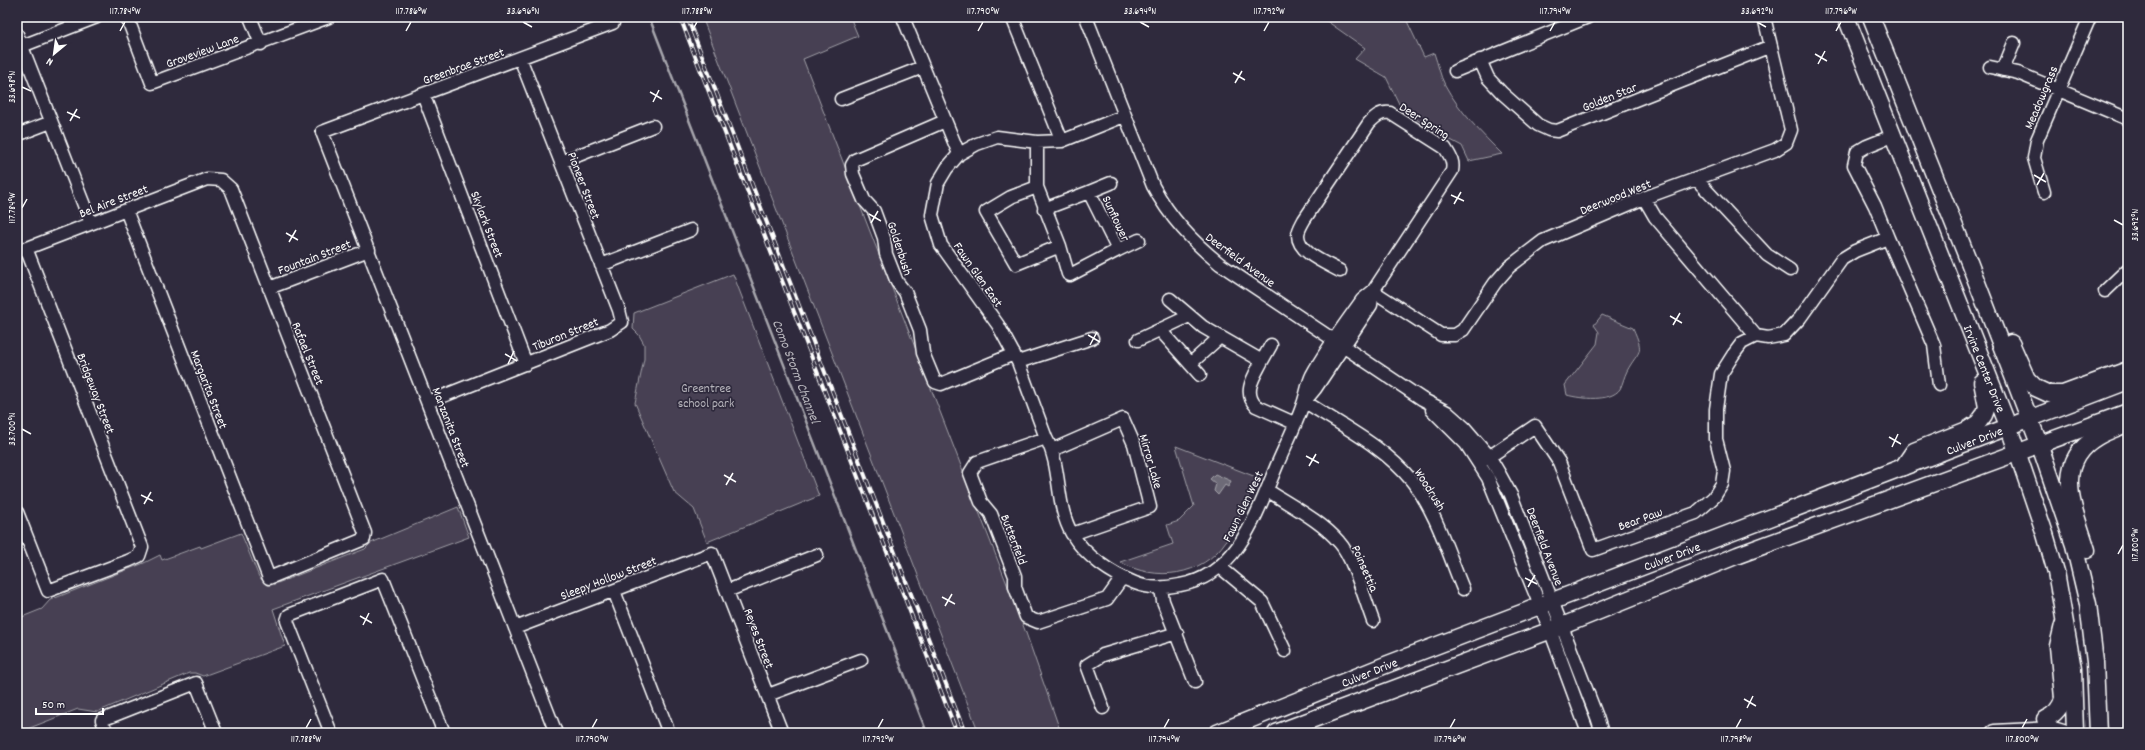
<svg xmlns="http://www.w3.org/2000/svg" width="2145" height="750" viewBox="0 0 2145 750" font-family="Dekko,sans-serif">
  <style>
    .green { fill: #464152; stroke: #a2a0a8 }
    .water { fill: #6d6a77; stroke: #a7a6ad }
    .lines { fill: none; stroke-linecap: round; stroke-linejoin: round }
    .stream { stroke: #a7a6ad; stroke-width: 2.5 }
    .minor-casing { stroke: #fff; stroke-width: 15 }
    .major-casing { stroke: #fff; stroke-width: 19 }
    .minor { stroke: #2f2a3d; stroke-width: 12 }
    .major { stroke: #2f2a3d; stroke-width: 16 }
    .rail-casing { stroke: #fff; stroke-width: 4 }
    .rail { stroke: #2f2a3d; stroke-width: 2.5; stroke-dasharray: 8; stroke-linecap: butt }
    .ticks { fill: none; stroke: #fff; stroke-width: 1.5 }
    .labels { text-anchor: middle; stroke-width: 3.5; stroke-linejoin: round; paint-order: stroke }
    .street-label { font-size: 13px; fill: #fff; stroke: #2f2a3d }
    .park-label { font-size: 13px; fill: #b5b3ba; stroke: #2f2a3d }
    .water-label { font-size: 14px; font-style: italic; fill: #b6b4bb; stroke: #2f2a3d }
    .neatline { fill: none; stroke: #fff; stroke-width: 1.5 }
    .ticks-label { font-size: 10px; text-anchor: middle; fill: #fff }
  </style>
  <rect width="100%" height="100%" fill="#2f2a3d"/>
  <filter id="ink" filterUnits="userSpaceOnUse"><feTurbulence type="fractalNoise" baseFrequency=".025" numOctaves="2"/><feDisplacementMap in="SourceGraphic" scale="8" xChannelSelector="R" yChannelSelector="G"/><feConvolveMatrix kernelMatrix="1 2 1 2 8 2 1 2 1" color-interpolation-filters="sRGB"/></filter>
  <g filter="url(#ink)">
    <path class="green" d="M 702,17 L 850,17 L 858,36 L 803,59 L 1026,633 L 1061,733 L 979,733 Z
      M 1321,17 L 1405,17 L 1424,57 L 1434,53 C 1438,64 1440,76 1445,85 C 1459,111 1482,134 1502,154 L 1469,161 L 1462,146 L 1441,135 L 1402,110 L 1386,77 L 1355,59 L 1365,48 Z
      M 733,274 L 819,496 L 707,542 L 694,509 L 674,492 L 635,403 L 644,359 L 644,344 L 639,335 L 633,329 L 634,313 Z
      M 1602,315 L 1633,328 C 1645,355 1639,349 1627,371 C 1624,377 1623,383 1620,389 C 1611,402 1581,399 1567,395 L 1565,385 L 1597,344 L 1599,332 L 1594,325 Z
      M 1176,446 L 1256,477 C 1247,498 1239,522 1226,541 C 1202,577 1156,582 1120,562 L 1173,544 L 1167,525 L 1179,521 L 1194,506 Z
      M 458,507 L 469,537 L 273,609 L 285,646 L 203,676 L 195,673 L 189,673 L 97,712 L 78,709 L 17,733 L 17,619 L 42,609 L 50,600 L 144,563 L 160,555 L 162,560 L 200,546 L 201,548 L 241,533 L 259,577 L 266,583 L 275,584 L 365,549 L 371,543 Z"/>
    <path class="water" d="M 1215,474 L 1231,481 L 1228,487 L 1225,485 L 1218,495 L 1214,491 L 1216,484 L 1210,479 Z"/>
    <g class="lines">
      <path class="stream" d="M 649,17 L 927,733"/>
      <defs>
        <path id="minor" d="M 127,17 L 152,83 L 329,17
          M 250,17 L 261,44
          M 1012,17 L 1062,141
          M 1086,17 L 1153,186 C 1170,218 1192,241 1220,264 L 1422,399 L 1447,412 L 1464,427 L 1489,456 L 1499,473 L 1511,495 L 1597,717 L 1602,733
          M 904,20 L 959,154
          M 17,34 L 91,223
          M 22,46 L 97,17
          M 1480,60 L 1488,78 L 1502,93 L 1538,125 L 1549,130 L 1557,131 L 1771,46
          M 1990,67 L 2018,73 L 2128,119
          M 2003,70 L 2014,43
          M 1455,71 L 1588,17
          M 423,94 L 526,364
          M 841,99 L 923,67
          M 1124,116 L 1062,141 L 1037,142 L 997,137 L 977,144 L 959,154 L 947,168 L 938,183 L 932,215 L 941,245 L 998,325 L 1018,362 L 1046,438 C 1062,467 1055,505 1072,534 C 1085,556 1112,574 1135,583 C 1150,589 1164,588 1180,585 C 1237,576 1257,513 1277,465 C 1286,444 1297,423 1304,401 C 1307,392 1308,383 1312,375 C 1326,349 1345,324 1362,300 L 1373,291 L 1452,171 C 1454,161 1450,156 1445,148 L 1390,113 C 1380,112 1376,116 1369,123 L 1304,220 C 1302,224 1298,230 1298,235 C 1298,253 1326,263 1340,271
          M 945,121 L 855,160 L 852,165 L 853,174 L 864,200 L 874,211 L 884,238 L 886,254 L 897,282 L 905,292 L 920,330 L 923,353 L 935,382 L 941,384 L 1014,354
          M 17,135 L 51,122
          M 1037,142 L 1037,187 L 1060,246 L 1068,274 L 1070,275 L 1118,250 L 1089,192 L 1044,209
          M 561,162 L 653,126
          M 1697,180 L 1767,255 L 1790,270
          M 1037,187 L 1011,197 L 986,212 L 1016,264 L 1060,246
          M 1089,192 L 1111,183
          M 2044,192 L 2034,158 L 2037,140 L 2090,17
          M 1644,198 L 1655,217 L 1756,336
          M 1888,238 L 1934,345 L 1939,385
          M 1118,250 L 1139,240
          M 17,252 L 207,179 L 221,180 L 231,189 L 365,533 L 364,539 L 269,578 L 126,210
          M 601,265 L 691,230
          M 269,288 L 369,250
          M 1373,291 L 1441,335 L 1455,335 L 1463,330 L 1495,283 L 1509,267 L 1543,241 L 1644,198 L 1775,150 L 1786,143 L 1791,130 L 1764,17
          M 2105,291 L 2128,269
          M 1170,299 L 1203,327 L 1262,361 C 1255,375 1242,392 1256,406 L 1294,423
          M 1160,330 L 1200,375
          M 1138,340 L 1189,316
          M 1262,361 L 1271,345
          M 1018,362 L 1092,338
          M 1190,364 L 1220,337
          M 1304,401 C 1340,425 1384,446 1412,481 C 1436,511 1448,553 1463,589
          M 1305,401 L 1315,389 L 1371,305 L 1373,291
          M 428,402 L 610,330 L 622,322 L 619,310 L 520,58
          M 1432,410 L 1466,444 L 1488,478 L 1550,630 L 1588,733
          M 1046,438 L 977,462 L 970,473 L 981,502 L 991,514 L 1015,576 L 1015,587 L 1026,617 L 1038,622 L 1107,599 L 1122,578
          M 1052,450 L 1123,419 L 1134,444 L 1150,507 L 1072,534
          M 1480,463 L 1535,426 L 1559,462 L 1593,550 L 1696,513 L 1714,497 L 1722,484 L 1724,471 L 1716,439 L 1716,409 L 1721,374 L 1733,355 L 1742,343 L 1756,336 L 1768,338 L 1784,335 L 1800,318 L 1842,259 L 1855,251 L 1888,238 L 1875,206 L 1854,165 L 1857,152 L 1867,146 L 1892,136
          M 1267,490 C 1291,506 1320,520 1339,542 C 1353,557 1365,600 1373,621
          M 17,512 L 48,591 L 128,561 L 139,556 L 142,547 L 26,248
          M 1220,567 L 1262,602 L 1285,651
          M 1161,589 L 1163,601 L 1195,682
          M 614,591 L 669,733
          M 727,591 L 817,555
          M 515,628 L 712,553 L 782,733
          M 768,695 L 861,660
          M 1103,708 L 1087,665 L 1103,655 L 1177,633
          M 107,733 L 102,720 L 196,683 L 216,733
          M 331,733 L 287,621 L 289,615 L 383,579 L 444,733
          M 556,733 L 322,132 L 613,23"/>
        <g id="major">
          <path id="s1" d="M 1846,17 L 2009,428 L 2045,534 L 2056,572 L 2073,669 L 2075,733"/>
          <path d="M 1871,17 L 1969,262 L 2040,446 L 2074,545 L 2088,604 L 2095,662 L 2098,733"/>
          <path d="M 2011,343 L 2027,379 L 2036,388 L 2049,394 L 2063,394 L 2128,370"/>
          <path d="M 1903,467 L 1914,451 L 1967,430 L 1978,423 L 1984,415 L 1987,407 L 1982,382"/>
          <path d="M 2087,550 C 2075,510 2051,464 2097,437 C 2107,431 2118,428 2128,423"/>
          <path d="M 2045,719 C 2054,715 2061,708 2063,698 L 2058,646 L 2063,625"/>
          <path id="s2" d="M 1217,733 L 1388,664 L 2128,381"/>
          <path d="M 1276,733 L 1562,626 L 1738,555 L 2128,412"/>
          <path d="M 1994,733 L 2053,730 L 2063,733"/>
        </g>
      </defs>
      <use href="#minor" class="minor-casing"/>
      <use href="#major" class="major-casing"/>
      <use href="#minor" class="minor"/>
      <use href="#major" class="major"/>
      <defs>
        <path id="rail" d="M 680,17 L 957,733
          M 687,17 L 965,733"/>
      </defs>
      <use href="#rail" class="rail-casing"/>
      <use href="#rail" class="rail"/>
    </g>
  </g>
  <path class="ticks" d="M 523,22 L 532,27M 1140,22 L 1149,27M 1757,22 L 1766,27M 120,31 L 125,22M 406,31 L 411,22M 692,31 L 697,22M 978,31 L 983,22M 1264,31 L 1269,22M 1550,31 L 1555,22M 1836,31 L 1841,22M 1815,54 L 1827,61M 1818,64 L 1825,51M 1233,73 L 1245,80M 1235,83 L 1242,71M 22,87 L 31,91M 650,92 L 662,99M 653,102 L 659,90M 67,112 L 80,118M 70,121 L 77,109M 2034,175 L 2046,182M 2037,185 L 2044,173M 1451,195 L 1464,201M 1454,204 L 1461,192M 22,208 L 27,199M 869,214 L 881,221M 2114,220 L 2123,225M 871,223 L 878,211M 286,233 L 298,240M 289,242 L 296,230M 1670,316 L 1682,323M 1673,325 L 1680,313M 1088,335 L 1100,342M 1090,345 L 1097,332M 505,354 L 517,361M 508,364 L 514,351M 22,429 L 31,434M 1889,437 L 1901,444M 1892,447 L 1898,434M 1306,456 L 1319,463M 1309,466 L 1316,454M 724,475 L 736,482M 726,485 L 733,473M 141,495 L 153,501M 144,504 L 151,492M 2118,554 L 2123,545M 1525,578 L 1537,584M 1528,587 L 1535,575M 942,597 L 955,604M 945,606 L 952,594M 360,616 L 372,623M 363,625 L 369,613M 1744,699 L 1756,706M 1747,708 L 1753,696M 306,728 L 311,719M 592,728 L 597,719M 878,728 L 883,719M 1164,728 L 1169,719M 1450,728 L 1455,719M 1736,728 L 1741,719M 2022,728 L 2027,719"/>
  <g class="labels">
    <g class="street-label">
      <text transform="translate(202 50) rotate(-20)" y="5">Groveview Lane</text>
      <text transform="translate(463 65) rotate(-20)" y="5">Greenbrae Street</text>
      <text transform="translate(1609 96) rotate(-22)" y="5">Golden Star</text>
      <text transform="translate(2040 97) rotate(-67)" y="5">Meadowgrass</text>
      <text transform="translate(1425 120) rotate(33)" y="5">Deer Spring</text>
      <text transform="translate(585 185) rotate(69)" y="5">Pioneer Street</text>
      <text transform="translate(1615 196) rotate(-22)" y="5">Deerwood West</text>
      <text transform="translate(113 200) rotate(-21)" y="5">Bel Aire Street</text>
      <text transform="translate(1117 218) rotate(65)" y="5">Sunflower</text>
      <text transform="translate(488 224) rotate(69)" y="5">Skylark Street</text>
      <text transform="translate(901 248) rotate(72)" y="5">Goldenbush</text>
      <text transform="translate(314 256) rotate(-21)" y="5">Fountain Street</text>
      <text transform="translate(1241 259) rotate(36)" y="5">Deerfield Avenue</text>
      <text transform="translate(979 274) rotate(55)" y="5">Fawn Glen East</text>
      <text transform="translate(565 333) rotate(-22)" y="5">Tiburon Street</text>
      <text transform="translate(309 353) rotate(68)" y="5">Rafael Street</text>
      <text dy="5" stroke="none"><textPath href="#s1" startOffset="378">Irvine Center Drive</textPath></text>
      <text transform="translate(210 389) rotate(69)" y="5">Margarita Street</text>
      <text transform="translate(97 393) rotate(69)" y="5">Bridgeway Street</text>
      <text transform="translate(452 427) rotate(69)" y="5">Manzanita Street</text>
      <text dy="5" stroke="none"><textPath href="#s2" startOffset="812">Culver Drive</textPath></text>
      <text transform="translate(1152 461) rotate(74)" y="5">Mirror Lake</text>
      <text transform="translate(1431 489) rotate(58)" y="5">Woodrush</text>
      <text transform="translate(1242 506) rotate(-64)" y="5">Fawn Glen West</text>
      <text transform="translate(1640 518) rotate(-20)" y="5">Bear Paw</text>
      <text transform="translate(1015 539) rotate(69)" y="5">Butterfield</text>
      <text transform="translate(1546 546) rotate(69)" y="5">Deerfield Avenue</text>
      <text dy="5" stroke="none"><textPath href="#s2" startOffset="488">Culver Drive</textPath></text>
      <text transform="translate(1366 568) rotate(67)" y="5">Poinsettia</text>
      <text transform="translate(608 577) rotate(-21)" y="5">Sleepy Hollow Street</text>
      <text transform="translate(760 638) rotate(69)" y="5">Reyes Street</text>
      <text dy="5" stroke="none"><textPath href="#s2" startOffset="164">Culver Drive</textPath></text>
    </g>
    <g class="park-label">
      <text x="706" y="392">Greentree<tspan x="706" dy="15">school park</tspan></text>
    </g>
    <g class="water-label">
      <text transform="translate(797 371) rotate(69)" y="5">Como Storm Channel</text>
    </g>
  </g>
  <rect width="2145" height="750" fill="none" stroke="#2f2a3d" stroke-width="44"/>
  <g transform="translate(54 54) rotate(209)" stroke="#2f2a3d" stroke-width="3" paint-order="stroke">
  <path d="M0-3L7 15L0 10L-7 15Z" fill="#ffffff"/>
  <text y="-6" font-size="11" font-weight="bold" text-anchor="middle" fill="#ffffff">N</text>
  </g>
  <path d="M36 708v6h67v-6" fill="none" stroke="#ffffff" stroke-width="2"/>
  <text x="42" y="708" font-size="12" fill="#ffffff" stroke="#2f2a3d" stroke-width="3" paint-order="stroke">50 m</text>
  <rect x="22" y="22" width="2101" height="706" class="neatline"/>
  <g class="ticks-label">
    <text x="125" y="14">117.784°W</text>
    <text x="411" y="14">117.786°W</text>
    <text x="523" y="14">33.696°N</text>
    <text x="697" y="14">117.788°W</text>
    <text x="983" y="14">117.790°W</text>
    <text x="1140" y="14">33.694°N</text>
    <text x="1269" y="14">117.792°W</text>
    <text x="1555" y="14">117.794°W</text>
    <text x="1757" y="14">33.692°N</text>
    <text x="1841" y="14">117.796°W</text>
    <text transform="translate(11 87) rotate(-90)" y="4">33.698°N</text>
    <text transform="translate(11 208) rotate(-90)" y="4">117.784°W</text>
    <text transform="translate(2134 225) rotate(-90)" y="4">33.692°N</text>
    <text transform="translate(11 429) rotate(-90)" y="4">33.700°N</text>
    <text transform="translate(2134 545) rotate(-90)" y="4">117.800°W</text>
    <text x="306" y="742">117.788°W</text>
    <text x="592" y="742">117.790°W</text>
    <text x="878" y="742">117.792°W</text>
    <text x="1164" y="742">117.794°W</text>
    <text x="1450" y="742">117.796°W</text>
    <text x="1736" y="742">117.798°W</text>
    <text x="2022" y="742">117.800°W</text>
  </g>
</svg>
